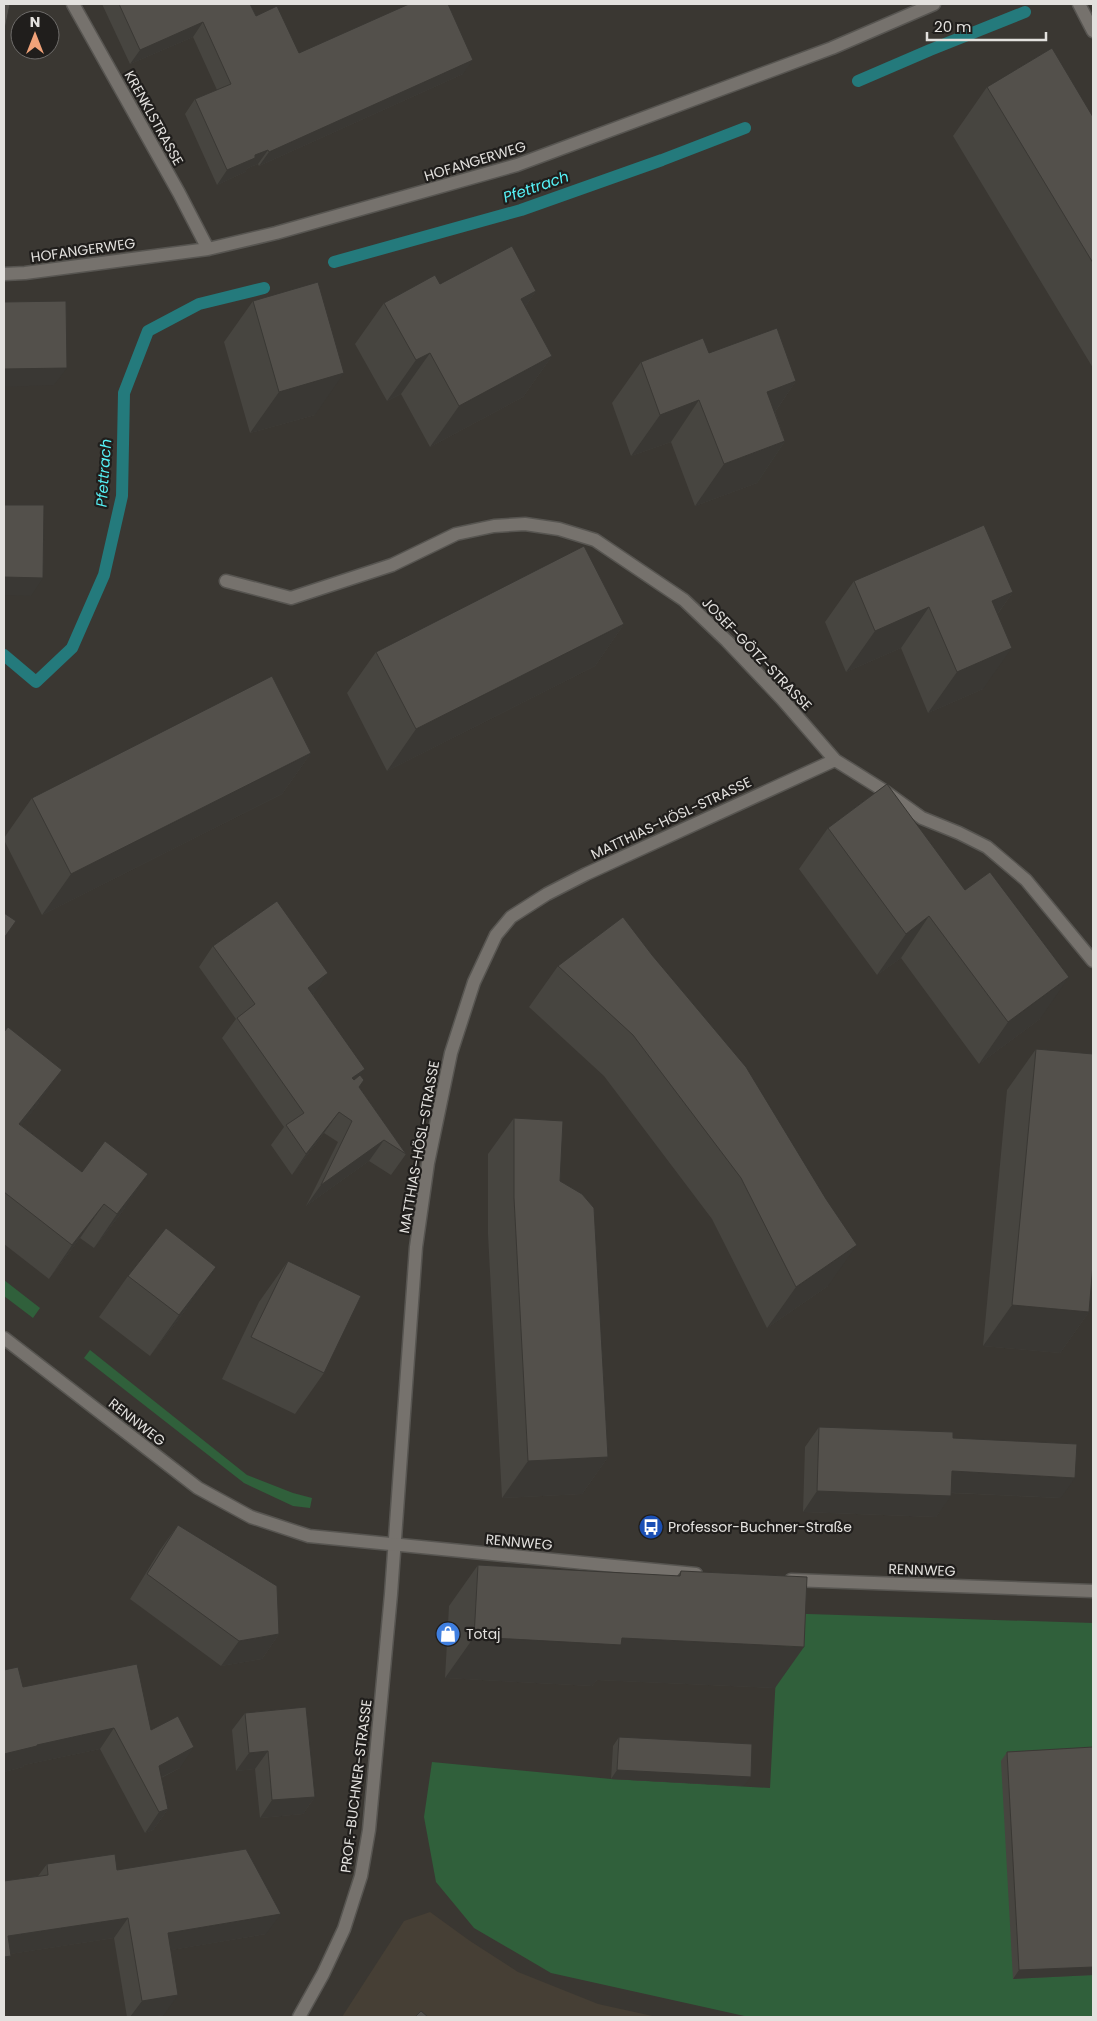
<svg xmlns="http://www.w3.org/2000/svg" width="1097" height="2021" viewBox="0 0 1097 2021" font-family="Poppins,sans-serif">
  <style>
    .built { fill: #463f35 }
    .green { fill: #30603b }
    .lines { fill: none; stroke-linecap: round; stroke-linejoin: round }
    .stream { stroke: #247a7c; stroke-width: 12 }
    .street-casing { stroke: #575551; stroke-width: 15 }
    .secondary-casing { stroke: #575551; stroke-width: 15 }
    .street { stroke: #76726d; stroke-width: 12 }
    .secondary { stroke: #76726d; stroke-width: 12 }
    .wall { fill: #474540 }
    .shaded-wall { fill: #3a3834 }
    .building { fill: #53504b; stroke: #3a3834 }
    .labels { text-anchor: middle; stroke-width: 4.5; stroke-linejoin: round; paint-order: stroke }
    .street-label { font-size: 14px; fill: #e3e1de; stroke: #201e1c }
    .poi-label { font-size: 14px; fill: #e3e1de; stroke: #201e1c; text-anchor: start }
    .water-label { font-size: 15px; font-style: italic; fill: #56f2f7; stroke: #201e1c }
  </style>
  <rect width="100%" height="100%" fill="#3a3732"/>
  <path class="built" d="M 430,1912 L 470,1941 L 518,1972 L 598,2004 L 657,2017 L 342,2017 L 404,1921 Z"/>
  <path class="green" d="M 4,1280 L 40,1308 L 33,1318 L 4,1296 Z
    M 90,1350 L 247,1475 L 293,1493 L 312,1498 L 310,1508 L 293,1506 L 244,1483 L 84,1358 Z
    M 777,1613 L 1093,1623 L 1093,2017 L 749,2017 L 551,1973 L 474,1928 L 436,1882 L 424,1817 L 432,1762 L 611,1779 L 770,1788 L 779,1618 Z"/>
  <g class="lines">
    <path class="stream" d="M 858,81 L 930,50 L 1025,12
      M 334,262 L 521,210 L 662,160 L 745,128
      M 4,655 L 36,682 L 72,648 L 104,575 L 122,496 L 124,393 L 148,331 L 199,304 L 264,288"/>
    <defs>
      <path id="street" d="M 73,4 L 179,193 L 208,249
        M 1079,4 L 1093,31
        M 4,274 L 25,273 L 208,249 L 276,233 L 517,165 L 832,48 L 934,4
        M 226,581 L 291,598 L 392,565 L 456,534 L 494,526 L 525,524 L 559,529 L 595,540 L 684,600 L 727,641 L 782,699 L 835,760 L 883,790 L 922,818 L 959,833 L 987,847 L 1026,880 L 1093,961
        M 299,2017 L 323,1974 L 344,1929 L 361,1876 L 369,1830 L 391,1594 L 416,1247 L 428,1163 L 451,1053 L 474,982 L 496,935 L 511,917 L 547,894 L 586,874 L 835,760"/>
      <path id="secondary" d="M 4,1338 L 198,1488 L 251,1517 L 309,1536 L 696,1574
        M 791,1580 L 1093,1591"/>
    </defs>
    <use href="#street" class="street-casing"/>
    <use href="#secondary" class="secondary-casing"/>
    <use href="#street" class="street"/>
    <use href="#secondary" class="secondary"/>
  </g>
  <path class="wall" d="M 102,4 L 250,4 L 256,16 L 299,53 L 463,74 L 259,166 L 258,164 L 248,168 L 245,172 L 217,185 L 185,114 L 195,99 L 217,90 L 193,37 L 130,64 Z
    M 987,87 L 1093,117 L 1093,368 L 953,136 Z
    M 440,284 L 536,291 L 525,307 L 552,356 L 523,397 L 430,447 L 401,394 L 387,401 L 355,344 L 384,303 Z
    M 253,301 L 315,415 L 250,433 L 224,342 Z
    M 709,353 L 796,381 L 775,412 L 785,441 L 757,483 L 695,506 L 671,442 L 631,456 L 612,403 L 641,362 Z
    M 854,581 L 1013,592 L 997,615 L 983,689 L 928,713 L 901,648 L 846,672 L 825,622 Z
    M 624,624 L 595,666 L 387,771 L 347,693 L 376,652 Z
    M 311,753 L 282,794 L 42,915 L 4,840 L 4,838 L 32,798 Z
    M 887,784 L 1040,1019 L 979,1064 L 901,958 L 877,975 L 799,869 L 828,828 Z
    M 213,946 L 314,994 L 313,995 L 361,1076 L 359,1087 L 406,1154 L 391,1175 L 369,1161 L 306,1206 L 338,1142 L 324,1133 L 292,1175 L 271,1145 L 284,1127 L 222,1038 L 236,1019 L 199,967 Z
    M 558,966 L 826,1199 L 828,1286 L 767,1328 L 712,1219 L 604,1076 L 529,1007 Z
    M 4,1032 L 39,1103 L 21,1125 L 125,1208 L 94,1248 L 80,1238 L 49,1279 L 4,1244 Z
    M 1036,1049 L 1089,1312 L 1060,1353 L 983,1346 L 1007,1090 Z
    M 514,1118 L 560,1181 L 608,1457 L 582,1494 L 502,1498 L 488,1234 L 488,1154 Z
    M 288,1261 L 324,1373 L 295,1414 L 222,1379 L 259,1302 Z
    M 128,1276 L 187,1308 L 150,1356 L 99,1317 Z
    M 819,1427 L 953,1438 L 1061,1498 L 951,1493 L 936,1517 L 803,1512 L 805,1447 Z
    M 178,1525 L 279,1634 L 262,1659 L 221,1666 L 130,1599 L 160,1550 Z
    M 478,1565 L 677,1576 L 681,1571 L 775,1688 L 597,1680 L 592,1686 L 445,1678 L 449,1606 Z
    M 4,1670 L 23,1687 L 151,1730 L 180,1768 L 161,1778 L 168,1809 L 153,1830 L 145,1833 L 100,1749 L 24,1765 L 23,1767 L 4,1772 Z
    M 245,1713 L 315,1797 L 303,1814 L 260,1818 L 255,1769 L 236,1771 L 232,1730 Z
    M 619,1737 L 744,1786 L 611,1779 L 613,1746 Z
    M 1093,1747 L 1093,1975 L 1013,1979 L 1001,1761 L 1007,1752 Z
    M 47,1864 L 117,1870 L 266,1934 L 171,1950 L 164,2015 L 151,2017 L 127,2017 L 114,1938 L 10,1954 L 11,1956 L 4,1966 L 4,1881 L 38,1876 Z"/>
  <path class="shaded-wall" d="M 203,22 L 193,37 L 130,64 L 140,50 Z
    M 473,60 L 463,74 L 259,166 L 269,152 Z
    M 268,150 L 258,164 L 248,168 L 245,172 L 217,185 L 227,170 L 255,155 Z
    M 536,291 L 507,333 L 521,299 Z
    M 430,353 L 401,394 L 387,401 L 416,360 Z
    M 552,356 L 523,397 L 430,447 L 459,406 Z
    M 67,368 L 54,385 L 4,387 L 4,369 Z
    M 344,373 L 315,415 L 250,433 L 279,392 Z
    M 796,381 L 768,422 L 767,392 Z
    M 699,400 L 671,442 L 631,456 L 660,415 Z
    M 785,441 L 757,483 L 695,506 L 724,464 Z
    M 4,577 L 43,578 L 31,596 L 4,595 Z
    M 1013,592 L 984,633 L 992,601 Z
    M 929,607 L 901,648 L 846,672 L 875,631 Z
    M 624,624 L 595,666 L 387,771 L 416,729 Z
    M 1012,648 L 983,689 L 928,713 L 957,672 Z
    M 311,753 L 282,794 L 42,915 L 71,874 Z
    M 929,916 L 901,958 L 877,975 L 906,934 Z
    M 328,973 L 314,994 L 293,1009 L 308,988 Z
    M 1069,977 L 1040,1019 L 979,1064 L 1008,1022 Z
    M 365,1069 L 351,1090 L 352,1078 Z
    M 62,1070 L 39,1103 L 4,1147 L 19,1124 Z
    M 339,1112 L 324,1133 L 292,1175 L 306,1154 Z
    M 384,1140 L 369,1161 L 306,1206 L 321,1185 Z
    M 148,1174 L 125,1208 L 94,1248 L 117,1214 Z
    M 104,1204 L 80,1238 L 49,1279 L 72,1245 Z
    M 857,1245 L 828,1286 L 767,1328 L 796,1287 Z
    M 216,1267 L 187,1308 L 150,1356 L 179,1315 Z
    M 1012,1305 L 1089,1312 L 1060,1353 L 983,1346 Z
    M 608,1457 L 582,1494 L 502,1498 L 528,1461 Z
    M 952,1471 L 1075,1478 L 1061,1498 L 937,1492 Z
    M 817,1491 L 951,1496 L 936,1517 L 803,1512 Z
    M 279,1634 L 262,1659 L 221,1666 L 239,1641 Z
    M 474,1637 L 622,1638 L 804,1647 L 775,1688 L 597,1680 L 592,1686 L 445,1678 Z
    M 114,1728 L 100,1749 L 24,1765 L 23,1767 L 4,1772 L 4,1754 L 37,1745 Z
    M 194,1747 L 180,1768 L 144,1786 L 159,1766 Z
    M 268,1751 L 255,1769 L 236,1771 L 249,1753 Z
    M 617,1770 L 751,1777 L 744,1786 L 611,1779 Z
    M 315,1797 L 303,1814 L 260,1818 L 272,1800 Z
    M 168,1809 L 153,1830 L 145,1833 L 159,1812 Z
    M 281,1914 L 266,1934 L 154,1953 L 168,1933 Z
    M 128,1918 L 114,1938 L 4,1955 L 8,1936 Z
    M 11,1956 L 4,1966 L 4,1957 Z
    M 1093,1967 L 1093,1975 L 1013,1979 L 1019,1970 Z
    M 178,1995 L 164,2015 L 151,2017 L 130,2017 L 142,2001 Z"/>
  <path class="building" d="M 4,4 L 10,4 L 4,34 Z
    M 119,4 L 250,4 L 256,16 L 277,6 L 299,53 L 409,4 L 448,4 L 473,60 L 269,152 L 268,150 L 255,155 L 255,158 L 227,170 L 195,99 L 231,84 L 203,22 L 140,50 Z
    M 1052,48 L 1093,117 L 1093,263 L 987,87 Z
    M 512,246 L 536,291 L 521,299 L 552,356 L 459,406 L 430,353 L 416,360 L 384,303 L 435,275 L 440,284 Z
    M 318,282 L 344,373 L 279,392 L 253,301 Z
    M 66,301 L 67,368 L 4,369 L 4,302 Z
    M 777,328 L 796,381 L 767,392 L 785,441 L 724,464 L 699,400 L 660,415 L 641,362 L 703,338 L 709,353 Z
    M 4,505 L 44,505 L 43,578 L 4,577 Z
    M 984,525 L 1013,592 L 992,601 L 1012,648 L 957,672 L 929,607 L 875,631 L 854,581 Z
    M 584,546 L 624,624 L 416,729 L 376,652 Z
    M 272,676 L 311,753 L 71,874 L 32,798 Z
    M 887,784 L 965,890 L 990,872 L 1069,977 L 1008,1022 L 929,916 L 906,934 L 828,828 Z
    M 277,901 L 328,973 L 308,988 L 365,1069 L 352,1078 L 354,1080 L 360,1075 L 364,1080 L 359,1087 L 406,1154 L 384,1140 L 321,1185 L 352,1121 L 339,1112 L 306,1154 L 286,1125 L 304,1113 L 237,1018 L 255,1004 L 213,946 Z
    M 4,913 L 16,921 L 4,938 Z
    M 623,917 L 652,955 L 746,1067 L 826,1199 L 857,1245 L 796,1287 L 741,1178 L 633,1035 L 558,966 Z
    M 8,1027 L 62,1070 L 19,1124 L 82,1172 L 105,1141 L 148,1174 L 117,1214 L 104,1204 L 72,1245 L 4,1192 L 4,1032 Z
    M 1036,1049 L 1093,1054 L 1093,1264 L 1089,1312 L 1012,1305 Z
    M 514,1118 L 563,1121 L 560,1181 L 582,1194 L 594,1208 L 608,1457 L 528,1461 L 514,1198 Z
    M 166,1228 L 216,1267 L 179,1315 L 128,1276 Z
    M 288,1261 L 361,1296 L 324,1373 L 251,1337 Z
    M 819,1427 L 953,1432 L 953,1438 L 1077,1444 L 1075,1478 L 952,1471 L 951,1496 L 817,1491 Z
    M 178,1525 L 277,1586 L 279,1634 L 239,1641 L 147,1574 Z
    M 478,1565 L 680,1576 L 681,1571 L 807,1577 L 804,1647 L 622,1638 L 621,1645 L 474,1637 Z
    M 137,1664 L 151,1730 L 178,1716 L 194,1747 L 159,1766 L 168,1809 L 159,1812 L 114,1728 L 37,1745 L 37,1746 L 4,1754 L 4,1670 L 18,1667 L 23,1687 Z
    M 306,1707 L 315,1797 L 272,1800 L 268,1751 L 249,1753 L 245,1713 Z
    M 619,1737 L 752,1744 L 751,1777 L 617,1770 Z
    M 1093,1747 L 1093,1967 L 1019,1970 L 1007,1752 Z
    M 246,1849 L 281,1914 L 168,1933 L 178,1995 L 142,2001 L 128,1918 L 8,1936 L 11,1956 L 4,1957 L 4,1881 L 48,1875 L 47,1864 L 115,1854 L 117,1870 Z
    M 421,2011 L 428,2017 L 415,2017 Z"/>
  <defs>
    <symbol id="bus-disc" viewBox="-11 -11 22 22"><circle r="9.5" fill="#1a4fb4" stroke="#201e1c"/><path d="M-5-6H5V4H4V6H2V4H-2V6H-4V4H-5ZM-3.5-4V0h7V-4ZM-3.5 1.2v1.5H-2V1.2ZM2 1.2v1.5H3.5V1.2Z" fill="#fff"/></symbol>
    <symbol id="shop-disc" viewBox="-11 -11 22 22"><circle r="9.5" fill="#3f7fe0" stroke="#201e1c"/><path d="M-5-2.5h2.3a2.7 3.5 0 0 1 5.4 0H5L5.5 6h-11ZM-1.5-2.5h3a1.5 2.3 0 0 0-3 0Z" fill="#fff"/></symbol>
  </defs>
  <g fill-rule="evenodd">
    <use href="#bus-disc" x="637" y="1513" width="28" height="28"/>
    <use href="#shop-disc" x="434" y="1620" width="28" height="28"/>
  </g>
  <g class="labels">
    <g class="street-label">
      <text transform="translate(154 118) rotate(61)" y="5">KRENKLSTRASSE</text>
      <text transform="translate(475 161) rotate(-17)" y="5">HOFANGERWEG</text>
      <text transform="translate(83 250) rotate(-8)" y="5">HOFANGERWEG</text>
      <text transform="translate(757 654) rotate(46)" y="5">JOSEF-GÖTZ-STRASSE</text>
      <text transform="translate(671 818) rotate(-25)" y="5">MATTHIAS-HÖSL-STRASSE</text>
      <text transform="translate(419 1147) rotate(-80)" y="5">MATTHIAS-HÖSL-STRASSE</text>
      <text transform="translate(137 1422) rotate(38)" y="5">RENNWEG</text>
      <text transform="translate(519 1542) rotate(5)" y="5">RENNWEG</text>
      <text transform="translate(922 1570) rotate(2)" y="5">RENNWEG</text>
      <text transform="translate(356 1786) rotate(-83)" y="5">PROF.-BUCHNER-STRASSE</text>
    </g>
    <g class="poi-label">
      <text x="668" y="1532">Professor-Buchner-Straße</text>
      <text x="466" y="1639">Totaj</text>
    </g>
    <g class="water-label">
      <text transform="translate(536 187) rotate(-19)" y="5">Pfettrach</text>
      <text transform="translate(104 473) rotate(-86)" y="5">Pfettrach</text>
    </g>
  </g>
  <rect width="1097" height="2021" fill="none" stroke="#e3e1de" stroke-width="10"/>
  <g transform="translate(35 35)"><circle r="24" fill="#201e1c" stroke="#6e6c6a"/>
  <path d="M0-4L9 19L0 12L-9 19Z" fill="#f0a279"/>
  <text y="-8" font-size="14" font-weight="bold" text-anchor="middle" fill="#e3e1de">N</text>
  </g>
  <path d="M927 32v8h119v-8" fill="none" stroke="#e3e1de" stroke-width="2.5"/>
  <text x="934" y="32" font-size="15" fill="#e3e1de" stroke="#201e1c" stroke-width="4" paint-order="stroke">20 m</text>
</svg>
